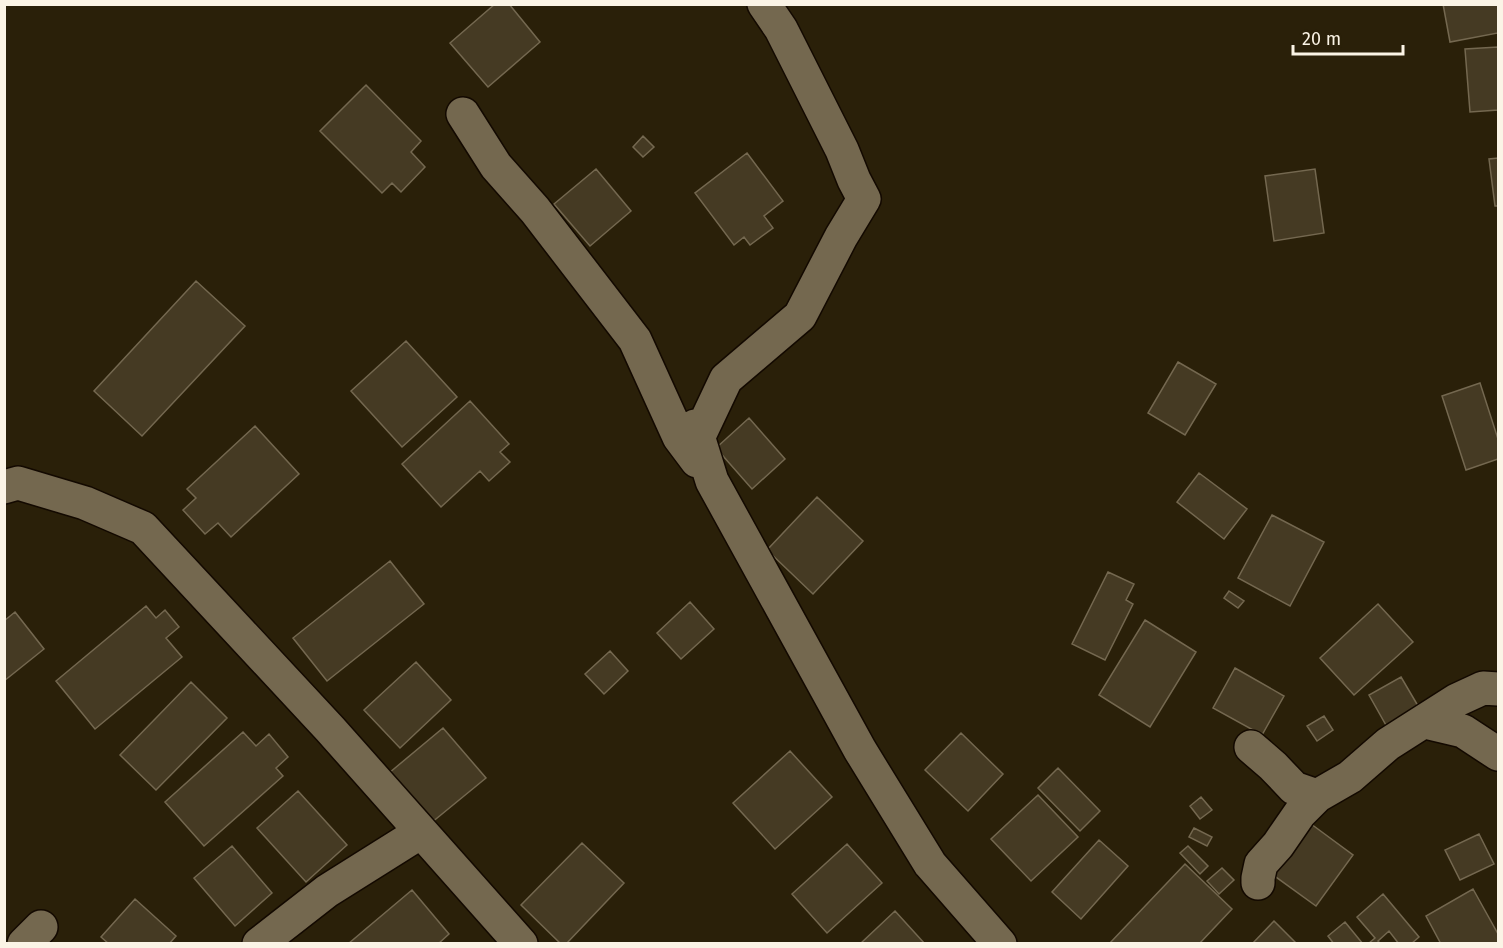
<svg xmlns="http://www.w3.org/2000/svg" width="1503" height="948" viewBox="0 0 1503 948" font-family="'Fira Sans',sans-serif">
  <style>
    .building { fill: #453a23; stroke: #746850; stroke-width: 1.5 }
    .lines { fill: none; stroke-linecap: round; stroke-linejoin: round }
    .minor-casing { stroke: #130900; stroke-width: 36 }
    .minor { stroke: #74684f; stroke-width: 33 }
  </style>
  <rect width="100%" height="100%" fill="#2a2009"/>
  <path class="building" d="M 495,4 L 509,4 L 540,42 L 488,87 L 450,43 Z
    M 1443,4 L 1498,4 L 1498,33 L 1450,42 Z
    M 1498,47 L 1498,110 L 1470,112 L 1465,49 Z
    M 366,85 L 421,141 L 411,152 L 425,167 L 401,192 L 392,183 L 382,193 L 320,131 Z
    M 643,136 L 654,147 L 643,157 L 633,147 Z
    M 747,153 L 783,201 L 764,216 L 773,228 L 750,245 L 744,237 L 734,245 L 695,193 Z
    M 1498,158 L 1498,206 L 1495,206 L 1489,159 Z
    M 596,169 L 631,211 L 590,246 L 554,204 Z
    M 1315,169 L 1324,233 L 1274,241 L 1265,176 Z
    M 196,281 L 245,326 L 142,436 L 94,391 Z
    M 406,341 L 457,397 L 402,447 L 351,391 Z
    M 1178,362 L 1216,384 L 1185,435 L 1148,413 Z
    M 1480,383 L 1498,439 L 1498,459 L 1466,470 L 1442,396 Z
    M 470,401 L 509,444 L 500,452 L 510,462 L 489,481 L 480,471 L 441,507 L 402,464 Z
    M 749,418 L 785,459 L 752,489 L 716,448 Z
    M 255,426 L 299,474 L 231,537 L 218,523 L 205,534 L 183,510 L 196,498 L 187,489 Z
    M 1199,473 L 1247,509 L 1224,539 L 1177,502 Z
    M 817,497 L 863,541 L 813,594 L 767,550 Z
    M 1272,515 L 1324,542 L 1290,606 L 1238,578 Z
    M 390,561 L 424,604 L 327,681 L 293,638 Z
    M 1108,572 L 1134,584 L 1126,600 L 1133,604 L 1105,660 L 1072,644 Z
    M 1229,591 L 1244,601 L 1238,608 L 1224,598 Z
    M 690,602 L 714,629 L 681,659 L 657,633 Z
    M 1378,604 L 1413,642 L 1354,695 L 1320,658 Z
    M 146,606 L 156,618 L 165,610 L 179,627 L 166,638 L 182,657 L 95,729 L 56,681 Z
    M 15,612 L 44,649 L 4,681 L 4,621 Z
    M 1145,620 L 1196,652 L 1150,727 L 1099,695 Z
    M 610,651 L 628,671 L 604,694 L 585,674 Z
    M 416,662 L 451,700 L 400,748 L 364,710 Z
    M 1235,668 L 1284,696 L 1262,735 L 1213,708 Z
    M 1401,677 L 1424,716 L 1391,734 L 1369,695 Z
    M 191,682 L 227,718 L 156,790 L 120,755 Z
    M 1324,716 L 1333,730 L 1317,741 L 1307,726 Z
    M 443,728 L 486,778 L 431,823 L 389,773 Z
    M 243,732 L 256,746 L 269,734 L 288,757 L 276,768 L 283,776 L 204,846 L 165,802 Z
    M 961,733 L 1003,774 L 968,811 L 925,770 Z
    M 790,751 L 832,797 L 775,849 L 733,803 Z
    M 1058,768 L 1100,811 L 1080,831 L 1038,788 Z
    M 298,791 L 347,845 L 306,882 L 257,828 Z
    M 1038,795 L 1078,837 L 1031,881 L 991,839 Z
    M 1201,797 L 1212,810 L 1200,819 L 1190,806 Z
    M 1307,821 L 1353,855 L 1316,906 L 1269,872 Z
    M 1194,828 L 1212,837 L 1207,846 L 1189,837 Z
    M 1479,834 L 1494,864 L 1460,880 L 1445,850 Z
    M 1099,840 L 1128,866 L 1081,919 L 1052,892 Z
    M 582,843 L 624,883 L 566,944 L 561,944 L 521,905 Z
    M 847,844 L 882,883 L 827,933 L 792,894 Z
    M 232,846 L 272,893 L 235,926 L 194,878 Z
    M 1188,846 L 1208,866 L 1200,874 L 1180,853 Z
    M 1185,864 L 1232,909 L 1199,944 L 1109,944 Z
    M 1222,868 L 1234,880 L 1219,894 L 1207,881 Z
    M 1473,889 L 1498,934 L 1498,944 L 1441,944 L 1426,916 Z
    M 412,890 L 449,934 L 438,944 L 348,944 Z
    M 1383,894 L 1419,937 L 1411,944 L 1399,944 L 1389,931 L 1378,941 L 1381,944 L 1368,944 L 1375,938 L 1357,917 Z
    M 135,899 L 176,936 L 169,944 L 109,944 L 101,937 Z
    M 895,911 L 925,944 L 860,944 Z
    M 1274,921 L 1297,944 L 1252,944 Z
    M 1345,922 L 1363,944 L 1334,944 L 1328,936 Z"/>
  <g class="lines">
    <defs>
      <path id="minor" d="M 463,114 L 496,166 L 535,210 L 635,340 L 679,437 L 697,461
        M 700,434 L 695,426 L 712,481 L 860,750 L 930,864 L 1000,944
        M 700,434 L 726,379 L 800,316 L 841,237 L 864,199 L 854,180 L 842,150 L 781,29 L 764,4
        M 4,487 L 18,483 L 85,503 L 143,528 L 330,729 L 521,944
        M 1425,722 L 1463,731 L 1498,754
        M 1251,747 L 1273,766 L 1294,788 L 1317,796
        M 1258,883 L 1258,878 L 1261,864 L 1278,845 L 1300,813 L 1317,796 L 1350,777 L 1388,744 L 1457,700 L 1483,688 L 1498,689
        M 24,944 L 41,927
        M 259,944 L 327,891 L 421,832"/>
    </defs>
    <use href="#minor" class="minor-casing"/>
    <use href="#minor" class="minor"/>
  </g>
  <rect width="1503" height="948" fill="none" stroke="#fbf4e6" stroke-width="12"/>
  <path d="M1293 45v9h110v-9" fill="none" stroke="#fbf4e6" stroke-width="3"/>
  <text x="1302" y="45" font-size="18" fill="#fbf4e6" stroke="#2a2009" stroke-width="4.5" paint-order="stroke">20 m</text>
</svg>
